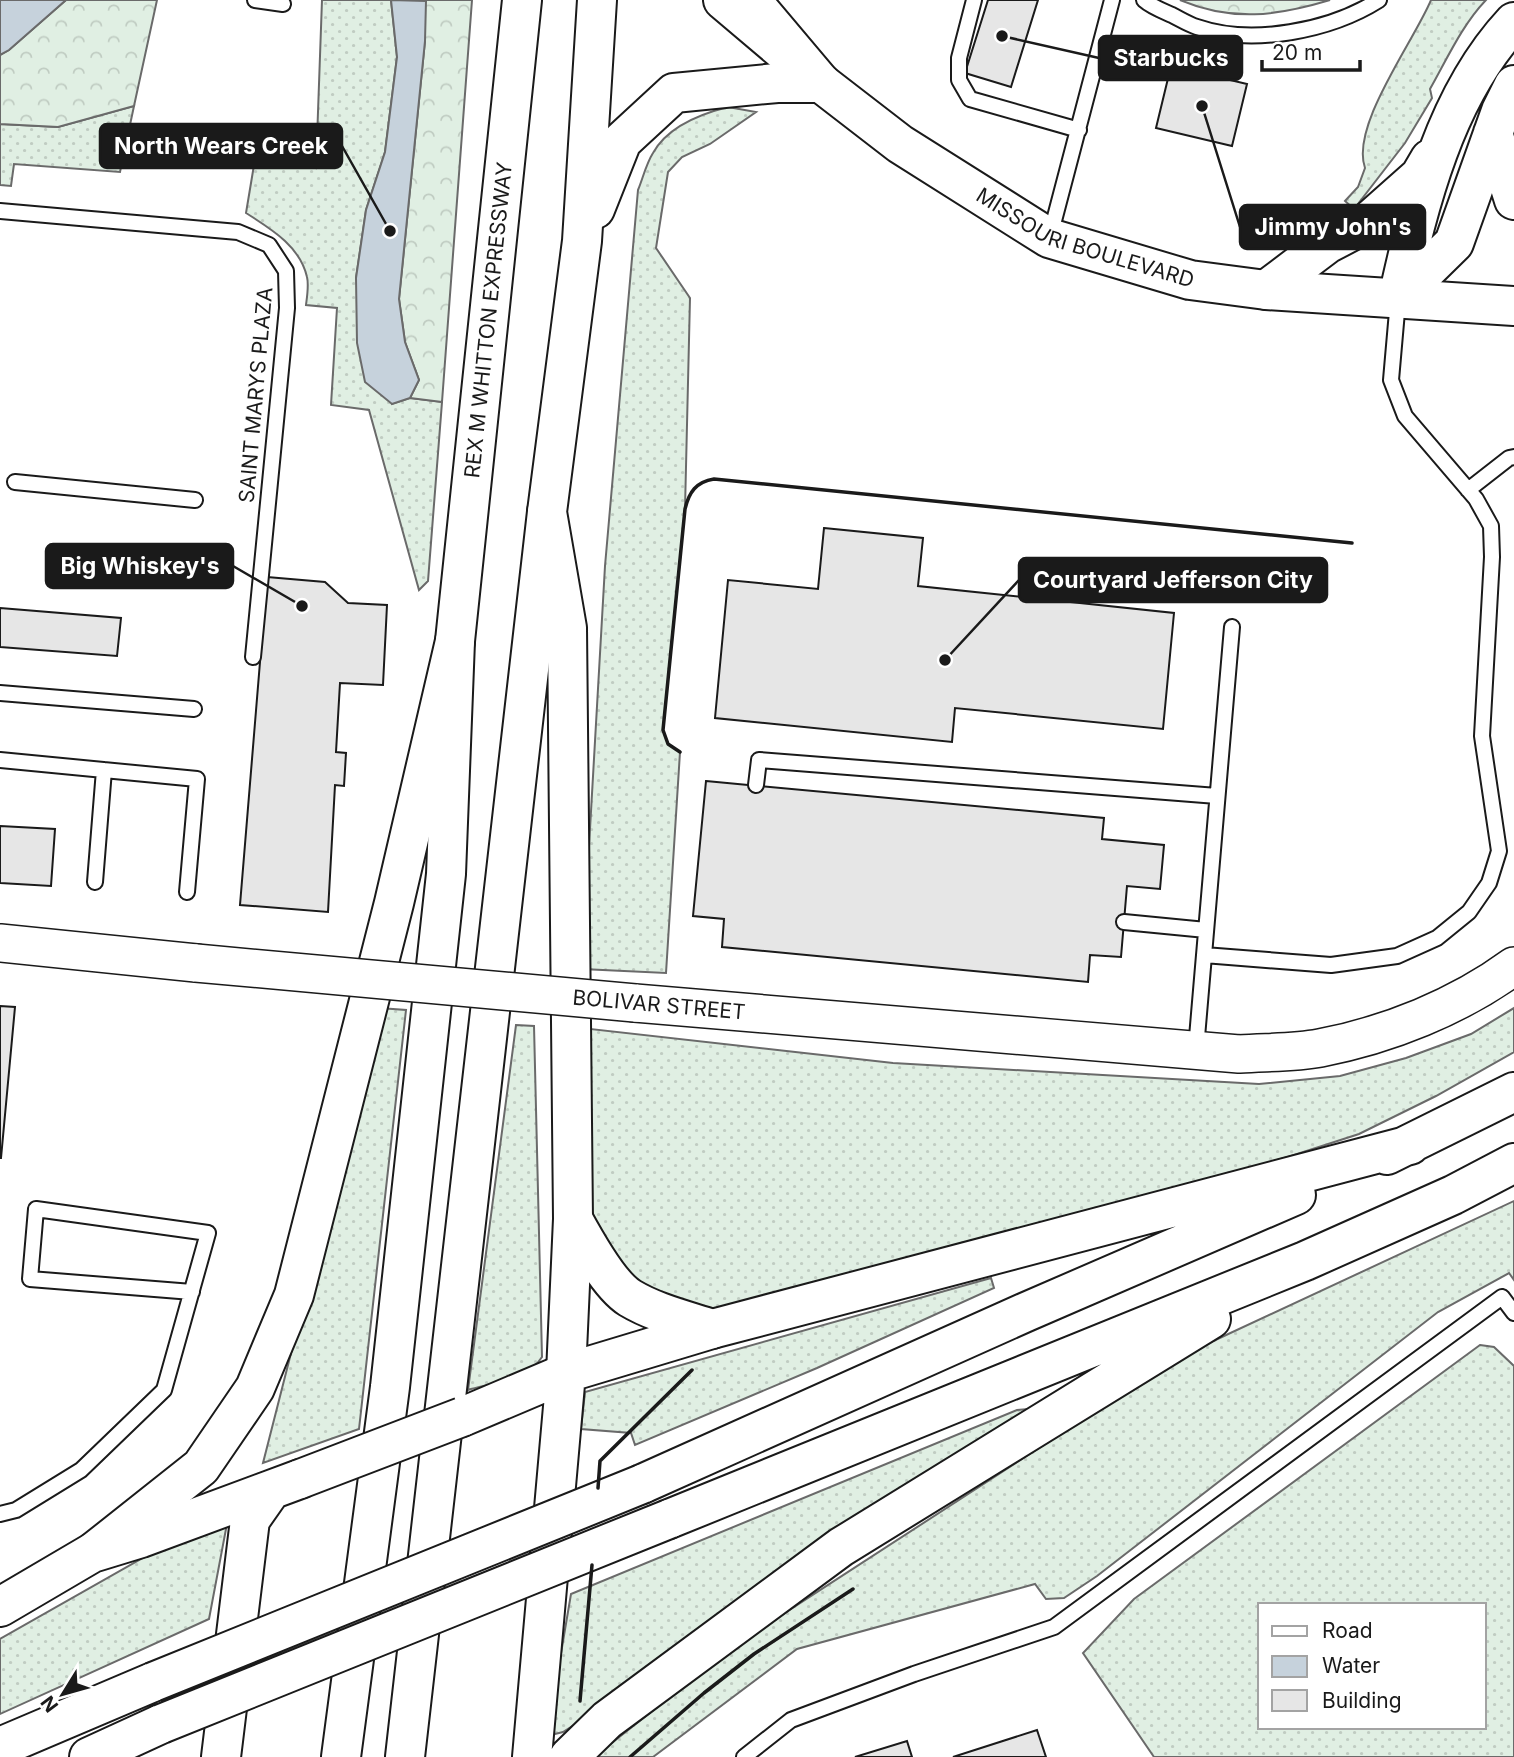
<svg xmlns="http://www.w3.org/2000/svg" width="1514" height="1757" viewBox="0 0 1514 1757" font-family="Inter,sans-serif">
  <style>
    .grass { fill: url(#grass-dots); stroke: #6a6a6a; stroke-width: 2; fill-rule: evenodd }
    .forest { fill: url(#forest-crowns); stroke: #6a6a6a; stroke-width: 2 }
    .water { fill: #c6d2dc; stroke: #6a6a6a; stroke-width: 2 }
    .building { fill: #e6e6e6; stroke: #1a1a1a; stroke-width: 2 }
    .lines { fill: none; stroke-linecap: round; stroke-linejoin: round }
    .service-casing { stroke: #1a1a1a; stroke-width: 18 }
    .tertiary-casing { stroke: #1a1a1a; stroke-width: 40 }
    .secondary-casing { stroke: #1a1a1a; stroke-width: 42 }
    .trunk-casing { stroke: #1a1a1a; stroke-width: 42 }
    .motorway-casing { stroke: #1a1a1a; stroke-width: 42 }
    .service { stroke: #fff; stroke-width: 14 }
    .tertiary { stroke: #fff; stroke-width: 37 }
    .secondary { stroke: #fff; stroke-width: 38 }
    .trunk { stroke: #fff; stroke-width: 38 }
    .motorway { stroke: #fff; stroke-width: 38 }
    .tertiary-bridge-casing { stroke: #1a1a1a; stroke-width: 40; stroke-linecap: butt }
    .motorway-bridge-casing { stroke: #1a1a1a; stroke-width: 42; stroke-linecap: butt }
    .tertiary-bridge { stroke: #fff; stroke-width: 37 }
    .motorway-bridge { stroke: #fff; stroke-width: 38 }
    .wall { stroke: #1a1a1a; stroke-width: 3.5 }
    .labels { text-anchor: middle; stroke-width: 5; stroke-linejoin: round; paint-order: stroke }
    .street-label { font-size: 21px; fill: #1a1a1a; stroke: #fff }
    .leader { fill: none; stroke: #1a1a1a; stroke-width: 2.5 }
    .callout-dot { fill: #1a1a1a; stroke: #fff; stroke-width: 2.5 }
    .callout { fill: #1a1a1a; stroke: #1a1a1a; stroke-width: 2.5 }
    .callout-label { font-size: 23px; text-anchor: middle; font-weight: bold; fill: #fff }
  </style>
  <defs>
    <pattern id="grass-dots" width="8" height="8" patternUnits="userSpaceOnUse" patternTransform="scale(1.75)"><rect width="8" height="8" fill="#e0efe3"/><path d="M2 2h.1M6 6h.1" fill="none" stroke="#c0ccc2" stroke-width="1.8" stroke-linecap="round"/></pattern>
    <pattern id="forest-crowns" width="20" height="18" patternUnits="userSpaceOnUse" patternTransform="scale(1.75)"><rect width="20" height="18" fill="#e0efe3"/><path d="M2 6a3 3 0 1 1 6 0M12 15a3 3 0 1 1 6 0" fill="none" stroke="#c0ccc2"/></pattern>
  </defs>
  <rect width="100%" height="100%" fill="#fff"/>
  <path class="grass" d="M 322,0 L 391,0 L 397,57 L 385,152 L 366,210 L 356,278 L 392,404 L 410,398 L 442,402 L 428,581 L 419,590 L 369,410 L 331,405 L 337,308 L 306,305 C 307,297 309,285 307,277 C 300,246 271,229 246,213 L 255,159 L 316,168 Z
    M 1431,0 L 1486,0 C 1462,25 1447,59 1430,89 L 1432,98 L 1405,143 L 1354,209 L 1345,201 L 1358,187 L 1365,168 C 1350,126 1414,41 1431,0 Z
    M 134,106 L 120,172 L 14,164 L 11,186 L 0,185 L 0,124 L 58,127 Z
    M 728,107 L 756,112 L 710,144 L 682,157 L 668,172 L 656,248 L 690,298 L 685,509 L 663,730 L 668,744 L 680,752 L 666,973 L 582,969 L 605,566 L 638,190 C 643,178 646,164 653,153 C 668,126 700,114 728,107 Z
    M 379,1008 L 406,1010 L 359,1429 L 263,1463 Z
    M 1514,1008 L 1514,1052 L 1436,1096 L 1359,1134 L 1291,1156 L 1164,1193 L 700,1314 L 636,1287 L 588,1211 L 582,1028 L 893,1063 L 1259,1084 L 1340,1076 L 1406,1058 L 1471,1034 Z
    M 516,1025 L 534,1026 L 542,1357 C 528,1380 492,1383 468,1390 Z
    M 1514,1201 L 1514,1280 L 1509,1273 L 1438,1312 L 1097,1576 L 1064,1598 L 1046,1599 L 1035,1584 L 797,1649 L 653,1757 L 594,1757 L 737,1644 L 1136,1385 L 1209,1343 Z
    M 991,1278 L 994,1288 L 817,1368 L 635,1445 L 631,1433 L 581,1429 L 585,1392 Z
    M 1480,1345 L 1494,1347 L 1514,1366 L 1514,1757 L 1154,1757 L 1083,1653 L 1134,1599 ZM 1260,1605 L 1484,1605 L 1484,1727 L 1260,1727 Z
    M 1040,1408 L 588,1716 L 563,1732 L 547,1736 L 571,1594 L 1017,1410 Z
    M 225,1517 L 226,1529 L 209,1619 L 0,1714 L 0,1639 L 164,1546 Z"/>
  <path class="forest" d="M 66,0 L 157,0 L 134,106 L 58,127 L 0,124 L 0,55 L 9,50 Z
    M 425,0 L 472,0 L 442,402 L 410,398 L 419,380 L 405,342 L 399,299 L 425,41 Z
    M 1180,0 L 1330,0 C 1277,16 1232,22 1180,0 Z"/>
  <path class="water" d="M 0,0 L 66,0 L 9,50 L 0,55 Z
    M 391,0 L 426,1 L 425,41 L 399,299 L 405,342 L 419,380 L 410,398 L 392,404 L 365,382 L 357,343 L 356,278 L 366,210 L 385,152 L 397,57 Z"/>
  <path class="building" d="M 988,0 L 1038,0 L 1011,87 L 965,73 Z
    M 1171,66 L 1247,84 L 1232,146 L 1156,128 Z
    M 824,528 L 923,538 L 918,586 L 1174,613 L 1163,729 L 955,708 L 952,742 L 715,718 L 728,580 L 818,589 Z
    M 267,577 L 325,582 L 348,603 L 387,605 L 383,685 L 340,683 L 336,752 L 346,753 L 344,786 L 335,785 L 328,912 L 240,905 Z
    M 0,608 L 121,618 L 117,656 L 0,647 Z
    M 706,781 L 1104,818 L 1102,839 L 1164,845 L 1160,889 L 1127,886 L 1121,957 L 1090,955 L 1088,982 L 722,947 L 724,919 L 693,916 Z
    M 0,826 L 55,829 L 51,886 L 0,883 Z
    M 0,1006 L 15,1007 L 1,1158 L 0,1158 Z
    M 1037,1730 L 1046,1757 L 953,1757 Z
    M 907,1741 L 912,1757 L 855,1757 Z"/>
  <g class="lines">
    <defs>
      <path id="service" d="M 255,0 L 283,4
        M 974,0 L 959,58 L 959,80 L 970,99 L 1079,130
        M 1144,0 C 1152,7 1163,11 1172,15 C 1180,19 1188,24 1197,27 C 1252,46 1330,31 1379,0
        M 0,211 L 238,232 L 269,245 L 286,271 L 287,308 L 253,657
        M 1050,236 L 1112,0
        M 15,482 L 195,500
        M 1468,490 L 1509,458 L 1514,457
        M 0,693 L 194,709
        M 0,760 L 197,779 L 187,892
        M 756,785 L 759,760 L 1217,796
        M 95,882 L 104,770
        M 1124,922 L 1206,930
        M 1204,955 L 1331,965 L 1397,956 L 1437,938 L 1469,912 L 1489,883 L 1499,851 L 1482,736 L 1492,557 L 1491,526 L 1476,499 L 1405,416 L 1391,380 L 1398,300
        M 1196,1049 L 1232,627
        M 0,1514 L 16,1510 L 81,1470 L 164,1390 L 208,1233 L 36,1209 L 30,1279 L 192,1292
        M 744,1757 L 791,1720 L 914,1674 L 1054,1627 L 1502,1297 L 1514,1313"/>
      <path id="tertiary" d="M 0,943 L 196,963
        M 635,1003 L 1239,1054 C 1266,1052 1294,1053 1320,1048 C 1388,1035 1458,1007 1514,966"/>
      <g id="secondary">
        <path id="s1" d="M 723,0 L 821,83 L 900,144 L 1049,238 L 1190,280 L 1266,290 L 1514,306"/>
      </g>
      <g id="trunk">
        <path d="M 751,0 L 821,83"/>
        <path d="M 595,209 L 622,141 L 674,93 L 777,83 L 821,83"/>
        <path d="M 573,1219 C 585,1241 609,1285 630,1298 C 655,1313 685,1320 712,1329"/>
        <path d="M 566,1373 L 573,1219 L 567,628 L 547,512 L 582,241 L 597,0"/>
        <path id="s2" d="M 95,1551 L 201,1467 L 255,1388 L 294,1295 L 394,903 L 455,641 L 522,0"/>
      </g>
      <path id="motorway" d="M 1493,133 L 1514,200
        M 1266,290 L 1327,244 L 1367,223 L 1420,176 L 1430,159
        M 1398,298 C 1419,203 1445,96 1514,22
        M 1398,298 L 1454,243 L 1501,111 L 1514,85
        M 1387,1155 L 1514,1092
        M 462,1417 L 566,1373 L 712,1329 L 1410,1145
        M 642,1484 L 1026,1312 L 1296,1195
        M 669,1519 L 1305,1261 L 1453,1195 L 1514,1163
        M 0,1607 L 92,1553 L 141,1538 L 300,1479
        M 0,1747 L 153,1682
        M 89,1757 L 161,1724
        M 221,1757 L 250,1520 L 271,1490
        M 341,1757 L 390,1387 L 446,874 L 455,641
        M 405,1757 L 547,512
        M 532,1757 L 566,1373
        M 569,1757 L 607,1720 L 841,1547 L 1211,1319"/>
    </defs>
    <use href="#service" class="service-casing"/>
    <use href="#tertiary" class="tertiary-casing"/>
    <use href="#secondary" class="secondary-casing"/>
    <use href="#trunk" class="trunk-casing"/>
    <use href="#motorway" class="motorway-casing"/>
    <use href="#service" class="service"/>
    <use href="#tertiary" class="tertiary"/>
    <use href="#secondary" class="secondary"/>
    <use href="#trunk" class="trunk"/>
    <use href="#motorway" class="motorway"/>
    <defs>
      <path id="tertiary-bridge" d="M 196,963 L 635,1003"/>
      <path id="motorway-bridge" d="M 300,1479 L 462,1417
        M 153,1682 L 642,1484
        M 161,1724 L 669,1519"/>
    </defs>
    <use href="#tertiary-bridge" class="tertiary-bridge-casing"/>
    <use href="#motorway-bridge" class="motorway-bridge-casing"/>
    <use href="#tertiary-bridge" class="tertiary-bridge"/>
    <use href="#motorway-bridge" class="motorway-bridge"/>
    <path class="wall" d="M 680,752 L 668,744 L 663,730 L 685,509 C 689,492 696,482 714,479 L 1352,543
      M 598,1488 L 600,1461 L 692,1370
      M 580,1701 L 592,1565
      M 630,1757 L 704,1693 L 754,1654 L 853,1589"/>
  </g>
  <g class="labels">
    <g class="street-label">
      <text dy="7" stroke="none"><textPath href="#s1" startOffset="438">MISSOURI BOULEVARD</textPath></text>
      <text dy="7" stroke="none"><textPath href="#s2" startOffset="1328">REX M WHITTON EXPRESSWAY</textPath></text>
      <text transform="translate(256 395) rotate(-85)" y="7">SAINT MARYS PLAZA</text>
      <text transform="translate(659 1005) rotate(5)" y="7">BOLIVAR STREET</text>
    </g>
  </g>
  <path class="leader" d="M1002 36L1099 58M390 231L342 146M1202 106L1240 227M302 606L233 566M945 660L1019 580"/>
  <g class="callout-dot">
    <circle cx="1002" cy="36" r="7"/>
    <circle cx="390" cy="231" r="7"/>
    <circle cx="1202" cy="106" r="7"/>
    <circle cx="302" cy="606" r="7"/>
    <circle cx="945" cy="660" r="7"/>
  </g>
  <g class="callout">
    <rect x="1099" y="36" width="143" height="44" rx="7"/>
    <rect x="100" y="124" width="242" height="44" rx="7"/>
    <rect x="1240" y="205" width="185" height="44" rx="7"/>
    <rect x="46" y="544" width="187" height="44" rx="7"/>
    <rect x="1019" y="558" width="308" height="44" rx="7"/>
  </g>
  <g class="callout-label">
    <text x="1171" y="66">Starbucks</text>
    <text x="221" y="154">North Wears Creek</text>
    <text x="1333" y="235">Jimmy John's</text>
    <text x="140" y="574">Big Whiskey's</text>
    <text x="1173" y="588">Courtyard Jefferson City</text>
  </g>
  <rect x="1258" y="1603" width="228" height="126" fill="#ffffff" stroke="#a3a3a3" stroke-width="2"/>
  <rect x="1272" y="1626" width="35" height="10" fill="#ffffff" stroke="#a3a3a3" stroke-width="2"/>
  <text x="1322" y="1638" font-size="21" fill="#1a1a1a">Road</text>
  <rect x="1272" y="1656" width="35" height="21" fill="#c6d2dc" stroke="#a3a3a3" stroke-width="2"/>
  <text x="1322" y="1673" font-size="21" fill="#1a1a1a">Water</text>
  <rect x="1272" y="1690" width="35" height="21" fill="#e6e6e6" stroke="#a3a3a3" stroke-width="2"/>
  <text x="1322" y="1708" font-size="21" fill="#1a1a1a">Building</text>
  <g transform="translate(63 1694) rotate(233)" stroke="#ffffff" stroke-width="5" paint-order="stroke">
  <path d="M0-5L12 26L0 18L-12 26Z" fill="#1a1a1a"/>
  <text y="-10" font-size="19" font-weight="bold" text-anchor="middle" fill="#1a1a1a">N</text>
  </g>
  <path d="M1262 60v10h98v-10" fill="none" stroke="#1a1a1a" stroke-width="3.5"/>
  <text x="1272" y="60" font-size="21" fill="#1a1a1a" stroke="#ffffff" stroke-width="5" paint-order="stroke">20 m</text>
</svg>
